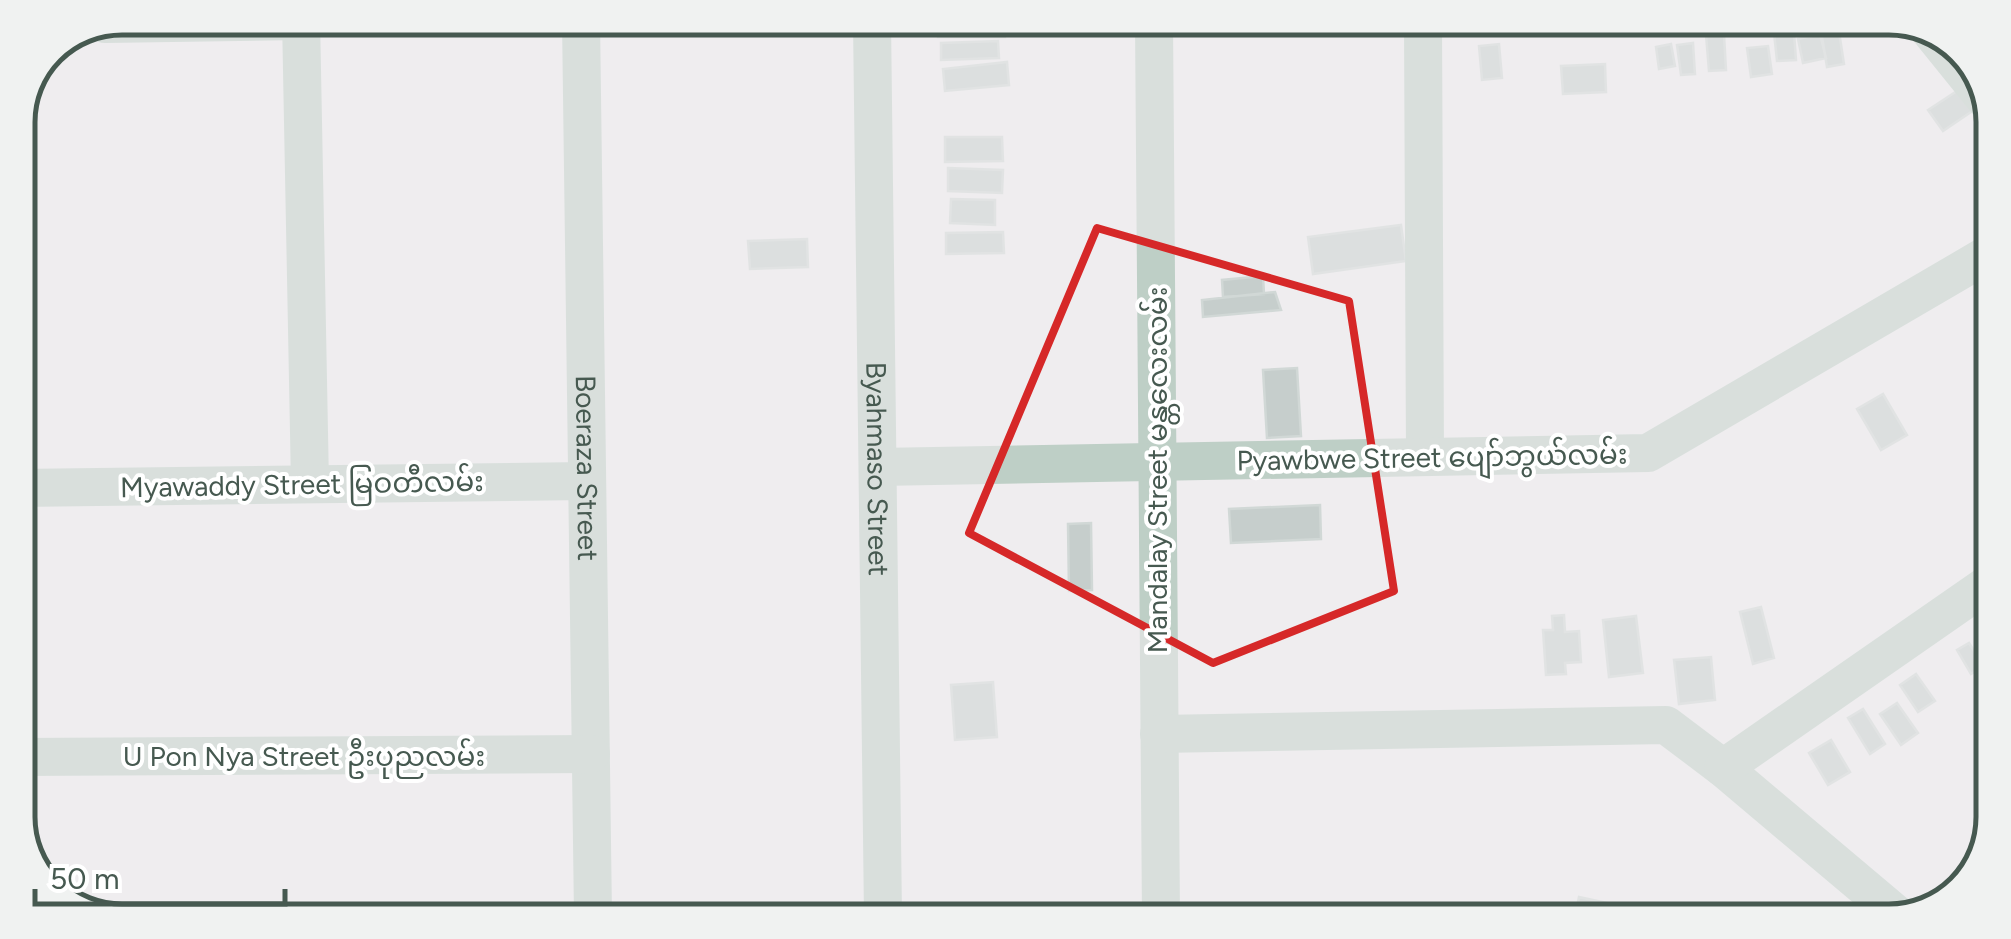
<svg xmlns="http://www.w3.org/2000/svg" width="2011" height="939" viewBox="0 0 2011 939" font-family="Figtree,'Noto Sans Myanmar',sans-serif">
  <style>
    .building { fill: #c6cecc; stroke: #d1d8d6; stroke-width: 2.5 }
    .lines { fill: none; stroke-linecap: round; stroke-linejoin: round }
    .minor { stroke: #becfc6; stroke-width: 38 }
    .marked { fill: none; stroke: #d62828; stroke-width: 8; stroke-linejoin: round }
    .labels { text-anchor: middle; stroke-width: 8; stroke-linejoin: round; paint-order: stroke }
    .street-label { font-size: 28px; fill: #465950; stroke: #fff }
    .rim { fill: none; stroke: #465950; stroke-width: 5 }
  </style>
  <rect width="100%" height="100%" fill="#efedef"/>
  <path class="building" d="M 938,21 L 1005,21 L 1005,37 L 938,37 Z
    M 1820,25 L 1838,25 L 1844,64 L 1827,67 Z
    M 1794,32 L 1796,60 L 1777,61 L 1774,33 Z
    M 1724,34 L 1726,70 L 1709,71 L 1706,35 Z
    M 1820,34 L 1826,58 L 1803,63 L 1798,39 Z
    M 998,41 L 999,58 L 941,60 L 941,43 Z
    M 1693,43 L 1695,74 L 1681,75 L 1677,45 Z
    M 1499,44 L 1502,78 L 1482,80 L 1479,46 Z
    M 1671,44 L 1675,66 L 1659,69 L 1656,47 Z
    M 1768,46 L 1772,74 L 1751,77 L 1747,48 Z
    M 1007,62 L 1009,85 L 945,91 L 943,69 Z
    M 1605,64 L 1606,92 L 1563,94 L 1561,66 Z
    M 1963,87 L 1977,108 L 1943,131 L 1928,110 Z
    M 945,137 L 1002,137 L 1003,161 L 945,162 Z
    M 948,168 L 1003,170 L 1002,193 L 948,191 Z
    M 951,199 L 995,200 L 995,225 L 950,223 Z
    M 1401,225 L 1406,261 L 1313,274 L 1308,237 Z
    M 1003,232 L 1004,253 L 946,254 L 946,233 Z
    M 807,239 L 808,267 L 750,269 L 748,241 Z
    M 1263,276 L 1264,294 L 1223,297 L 1222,280 Z
    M 1275,292 L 1281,310 L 1203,317 L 1202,300 Z
    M 1297,368 L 1301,436 L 1267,438 L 1263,370 Z
    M 1883,394 L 1907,435 L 1881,450 L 1857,409 Z
    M 1320,505 L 1321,539 L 1231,543 L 1229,509 Z
    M 1091,523 L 1092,590 L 1069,591 L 1068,524 Z
    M 1761,607 L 1774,658 L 1753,664 L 1740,612 Z
    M 1564,615 L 1565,632 L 1579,631 L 1581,662 L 1565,663 L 1566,674 L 1546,675 L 1543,630 L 1553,630 L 1552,616 Z
    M 1636,616 L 1643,673 L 1609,677 L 1603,620 Z
    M 1988,629 L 1988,650 L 1978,636 Z
    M 1969,643 L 1984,666 L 1971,674 L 1957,650 Z
    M 1711,657 L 1715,700 L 1679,704 L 1674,660 Z
    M 1916,674 L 1935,701 L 1918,712 L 1900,685 Z
    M 993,682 L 997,737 L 955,740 L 951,685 Z
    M 1897,703 L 1918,733 L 1901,745 L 1880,714 Z
    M 1863,709 L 1885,744 L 1870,754 L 1848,718 Z
    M 1831,740 L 1850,772 L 1828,785 L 1809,753 Z
    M 1579,897 L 1616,905 L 1613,920 L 1574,920 Z
    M 1425,904 L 1425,919 L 1408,919 L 1407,905 Z
    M 1459,910 L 1460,920 L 1434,919 L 1433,911 Z"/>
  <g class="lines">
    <g class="minor">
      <path d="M 301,18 L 310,484"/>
      <path id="s1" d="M 581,20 L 593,916"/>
      <path id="s2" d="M 872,21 L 883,917"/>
      <path d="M 1154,22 L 1161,918"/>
      <path d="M 1423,23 L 1425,457"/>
      <path d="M 105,24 L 302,21"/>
      <path d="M 1926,26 L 1989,104"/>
      <path d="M 878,467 L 1648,453 L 1992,252"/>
      <path d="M 18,488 L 587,481"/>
      <path d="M 1159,734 L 1666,725 L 1723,768 L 1901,918"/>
      <path d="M 18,757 L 591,754"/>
      <path d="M 1723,768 L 1988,584"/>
    </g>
  </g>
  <path d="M0 0H2011V939H0ZM 1097,228 L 1349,301 L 1394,591 L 1213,663 L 969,533 Z" fill="#efedef" fill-opacity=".55" fill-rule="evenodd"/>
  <path class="marked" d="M 1097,228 L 1349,301 L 1394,591 L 1213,663 L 969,533 Z"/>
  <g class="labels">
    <g class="street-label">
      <text transform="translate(1432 457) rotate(-1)" y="10">Pyawbwe Street ပျော်ဘွယ်လမ်း</text>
      <text dy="10" stroke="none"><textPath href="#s1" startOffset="448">Boeraza Street</textPath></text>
      <text dy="10" stroke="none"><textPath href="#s2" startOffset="448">Byahmaso Street</textPath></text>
      <text transform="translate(1157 470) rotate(-90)" y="10">Mandalay Street မန္တလေးလမ်း</text>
      <text transform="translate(302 484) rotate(-1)" y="10">Myawaddy Street မြဝတီလမ်း</text>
      <text x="304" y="766">U Pon Nya Street ဦးပုညလမ်း</text>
    </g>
  </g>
  <path d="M0 0H2011V939H0ZM122 35H1889A87 87 0 0 1 1976 122V817A87 87 0 0 1 1889 904H122A87 87 0 0 1 35 817V122A87 87 0 0 1 122 35Z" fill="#f0f2f1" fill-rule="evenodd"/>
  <path class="rim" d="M122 35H1889A87 87 0 0 1 1976 122V817A87 87 0 0 1 1889 904H122A87 87 0 0 1 35 817V122A87 87 0 0 1 122 35Z"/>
  <path d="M35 889v15h250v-15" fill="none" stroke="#465950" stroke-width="5"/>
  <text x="50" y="889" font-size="30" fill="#465950" stroke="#ffffff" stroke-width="8" paint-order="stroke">50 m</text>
</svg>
